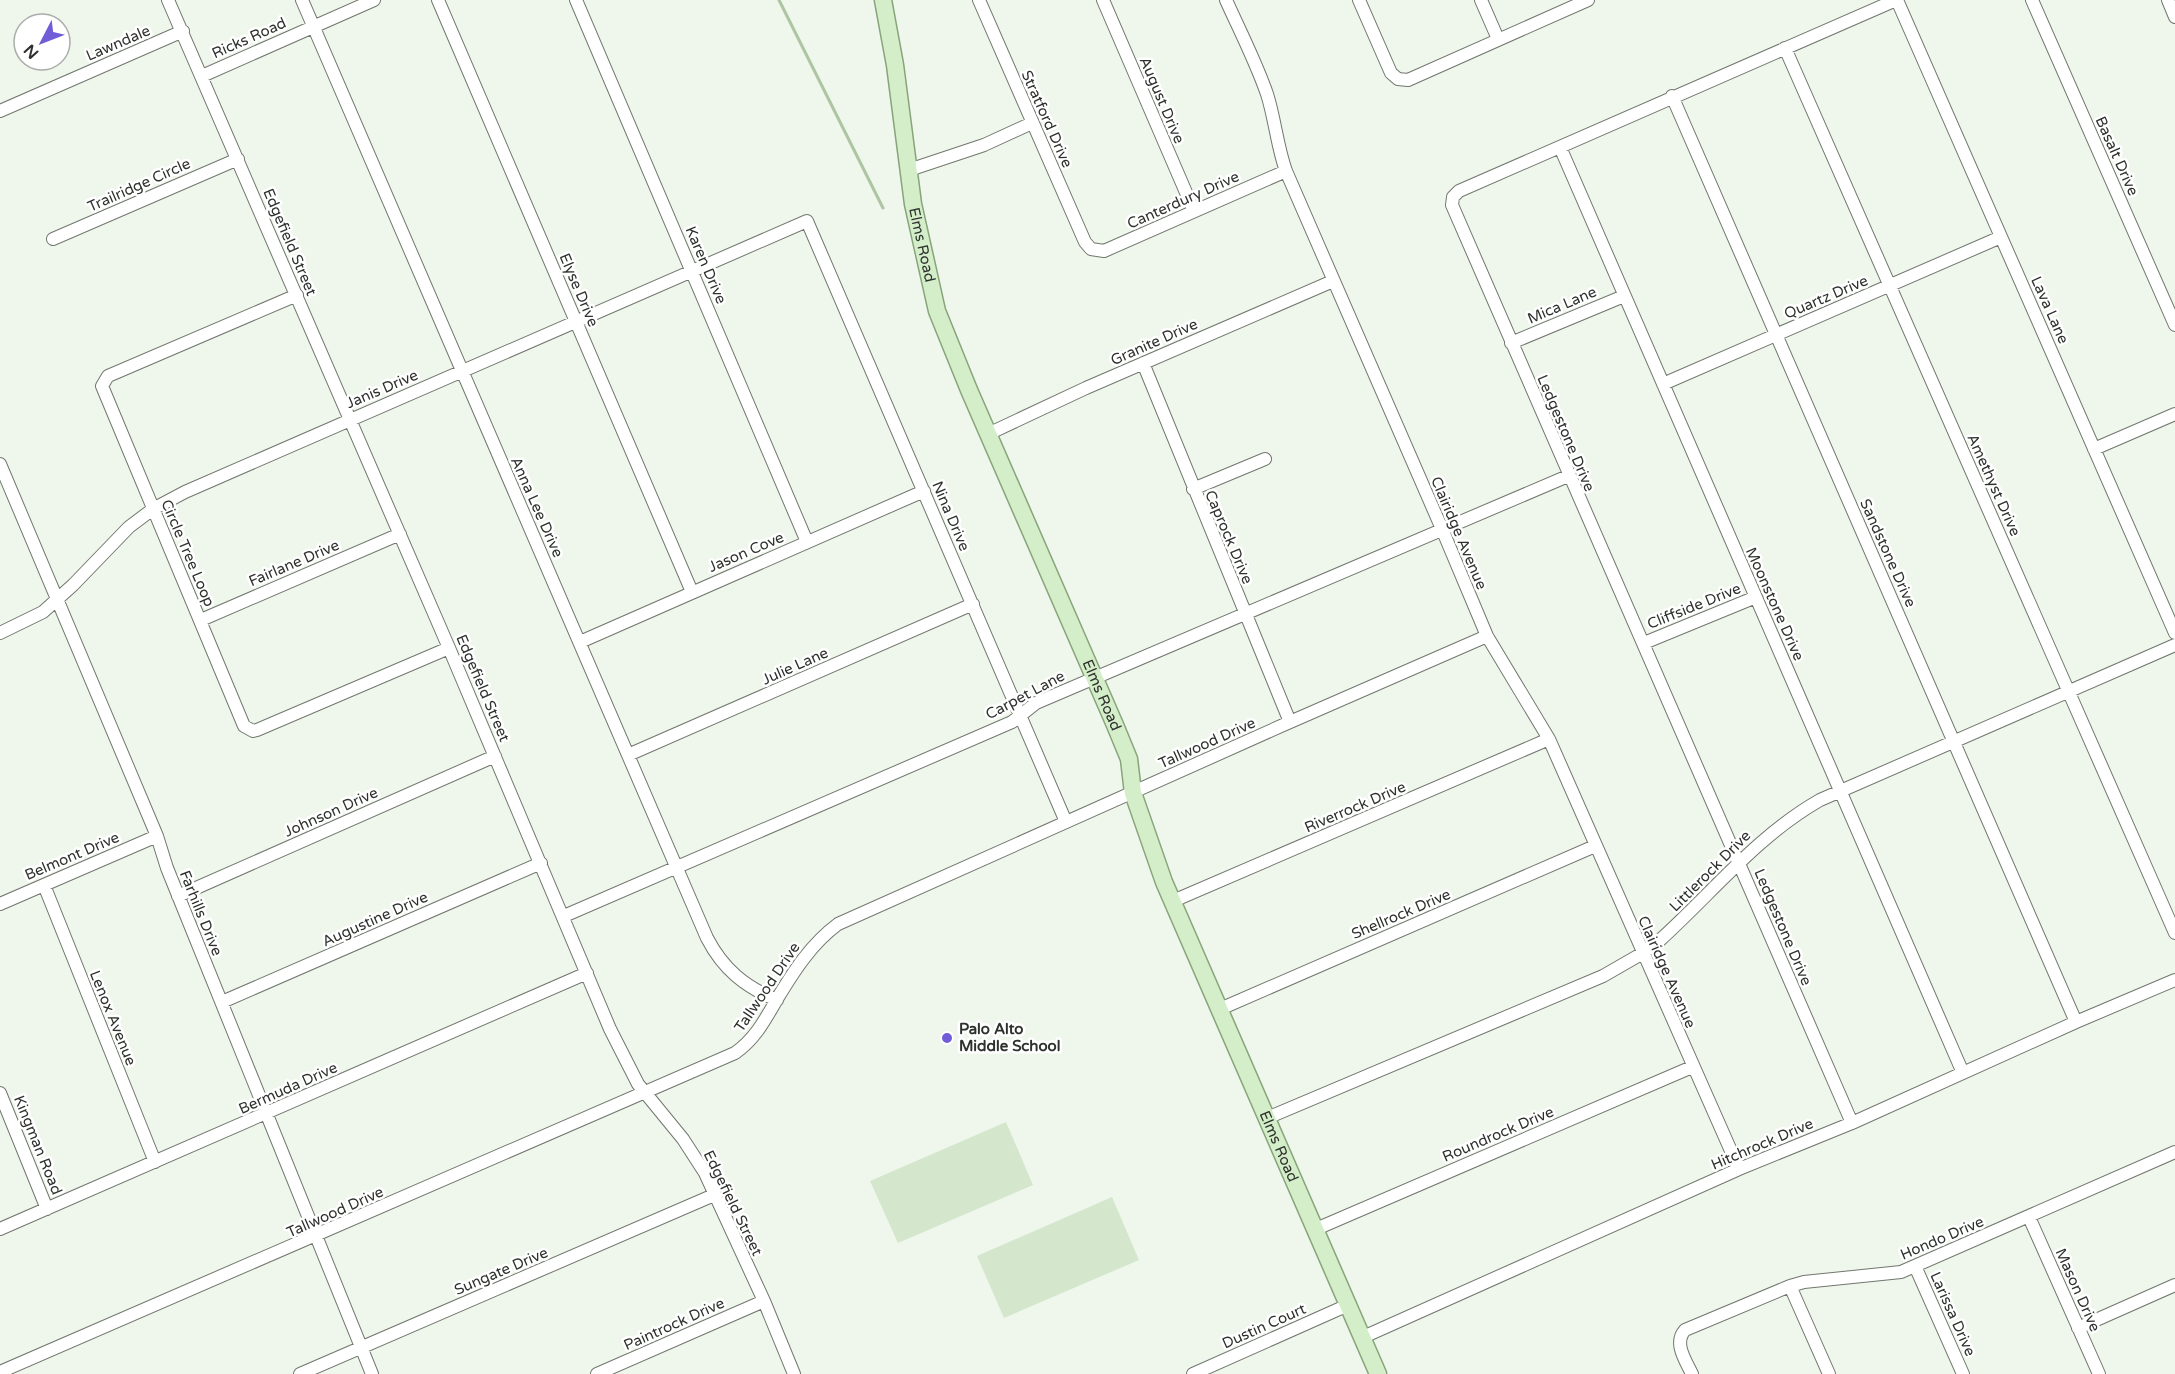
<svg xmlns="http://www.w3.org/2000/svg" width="2175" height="1374" font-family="'Varela Round',sans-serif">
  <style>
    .pitch { fill: #d4e7cd }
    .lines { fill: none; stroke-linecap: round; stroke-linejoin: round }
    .stream { stroke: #adc5a2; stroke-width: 3 }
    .minor-casing { stroke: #71776e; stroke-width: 14 }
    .major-casing { stroke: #87a47b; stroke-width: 19 }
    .minor { stroke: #fff; stroke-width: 12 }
    .major { stroke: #d4eec9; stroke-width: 16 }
    .poi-dot { fill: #715dd7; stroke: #fff; stroke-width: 2 }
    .labels { text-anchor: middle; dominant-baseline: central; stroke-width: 5; stroke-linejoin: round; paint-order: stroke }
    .street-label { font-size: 15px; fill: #2e312d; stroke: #fff }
    .poi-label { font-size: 15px; font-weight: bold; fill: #2e312d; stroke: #fff; text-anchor: start }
  </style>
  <rect width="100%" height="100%" fill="#eff6ec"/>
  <!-- pitch -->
  <path class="pitch" d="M1006,1122L1033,1185L898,1243L870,1181Z
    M1112,1197L1139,1260L1004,1318L977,1256Z"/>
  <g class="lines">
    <!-- stream -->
    <path class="stream" d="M779,0L883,208"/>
    <defs>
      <path id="minor" d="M168,0L449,648L610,1029L638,1084L683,1139L705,1173L764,1301L794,1374
        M302,0L707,938C723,969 745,987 777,1000
        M438,0L692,592
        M576,0L807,542
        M979,0L1085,242L1091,249L1104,251L1286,171
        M1103,0L1194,211
        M1226,0C1240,31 1256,62 1267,94C1275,119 1277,146 1286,171L1442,529L1487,636L1549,739L1739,1169
        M1359,0L1391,73L1398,79L1408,80L1588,0
        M1481,0L1498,39
        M1897,0L2175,633
        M2032,0L2175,325
        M2168,0L2175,17
        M1785,48L2175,933
        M202,76L374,0
        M1672,96L2076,1022
        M0,111L183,31
        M1560,147L1963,1073
        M909,170L984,145L1032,123
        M53,239L238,159
        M297,295L108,376L102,386L244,726L253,731L257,730L449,648
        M1511,343L1624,296
        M1143,363L1290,722
        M1663,384L2001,237
        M988,434L1086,388L1333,281
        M2094,449L2175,414
        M0,464L157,836L167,868L372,1374
        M1193,489L1265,459
        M201,620L400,534
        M0,633L43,612L73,585L129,527L153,509L185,492L807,221L1066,822
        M580,642L924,491
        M1644,643L1756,597
        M628,755L973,604
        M44,885L155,1162
        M178,896L495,756
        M1173,901L1549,739
        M0,904L157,836
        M564,916L1012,722L1036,703L1568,476
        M222,1002L541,863
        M1220,1009L1595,846
        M0,1093L47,1209
        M1267,1118L1603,976L1643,953L1660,940C1714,891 1757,836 1820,800L2175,645
        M1852,1123C1720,817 1584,512 1452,205L1453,197L1459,191L1896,0
        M2029,1217L2099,1374
        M0,1229L587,973
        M1316,1229L1692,1067
        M1915,1266L1963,1374
        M1790,1286L1829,1374
        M2078,1328L2175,1285
        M1361,1338L1739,1169L1852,1123L2076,1022L2175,980
        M0,1372L735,1053C755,1039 765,1020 777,999C794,971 811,944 838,924L1290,722L1487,636
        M300,1374L714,1195
        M597,1374L764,1301
        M1193,1374L1348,1305
        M1692,1374C1686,1361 1673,1343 1685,1330L1790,1286L1804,1282L1901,1272L2175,1152"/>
      <g id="major">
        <path id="s1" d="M883,0L895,65L913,204L937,311L969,390L1115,725L1129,759L1133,793L1164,882L1378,1374"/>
      </g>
    </defs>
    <!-- minor casing -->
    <use href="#minor" class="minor-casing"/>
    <!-- major casing -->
    <use href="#major" class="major-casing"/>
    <!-- minor -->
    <use href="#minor" class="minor"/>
    <!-- major -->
    <use href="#major" class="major"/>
  </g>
  <!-- markers -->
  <circle class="poi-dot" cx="947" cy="1038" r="6"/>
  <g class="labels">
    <!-- street labels -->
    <g class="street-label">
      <text transform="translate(249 38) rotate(-24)">Ricks Road</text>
      <text transform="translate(118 43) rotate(-23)">Lawndale</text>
      <text transform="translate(1162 100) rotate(67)">August Drive</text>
      <text transform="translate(1047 119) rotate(66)">Stratford Drive</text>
      <text transform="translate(2117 156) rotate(66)">Basalt Drive</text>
      <text transform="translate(139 185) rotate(-24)">Trailridge Circle</text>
      <text transform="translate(1183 200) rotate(-24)">Canterdury Drive</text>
      <text transform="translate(290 242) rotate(67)">Edgefield Street</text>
      <text stroke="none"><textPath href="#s1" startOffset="248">Elms Road</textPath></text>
      <text transform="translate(706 265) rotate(67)">Karen Drive</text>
      <text transform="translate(579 290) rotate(67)">Elyse Drive</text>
      <text transform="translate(1826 297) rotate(-23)">Quartz Drive</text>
      <text transform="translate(1562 305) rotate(-23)">Mica Lane</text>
      <text transform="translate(2050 310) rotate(66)">Lava Lane</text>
      <text transform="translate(1154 342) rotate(-24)">Granite Drive</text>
      <text transform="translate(382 389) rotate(-23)">Janis Drive</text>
      <text transform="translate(1566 433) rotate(67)">Ledgestone Drive</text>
      <text transform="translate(1994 485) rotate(66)">Amethyst Drive</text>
      <text transform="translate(537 507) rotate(66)">Anna Lee Drive</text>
      <text transform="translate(951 516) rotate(67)">Nina Drive</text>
      <text transform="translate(1459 533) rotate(67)">Clairidge Avenue</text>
      <text transform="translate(1229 537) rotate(67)">Caprock Drive</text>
      <text transform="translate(746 552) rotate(-23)">Jason Cove</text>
      <text transform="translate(188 553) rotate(67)">Circle Tree Loop</text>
      <text transform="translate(1888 553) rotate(66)">Sandstone Drive</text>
      <text transform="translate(294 563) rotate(-23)">Fairlane Drive</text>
      <text transform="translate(1775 604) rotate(66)">Moonstone Drive</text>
      <text transform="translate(1694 606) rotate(-22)">Cliffside Drive</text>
      <text transform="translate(795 666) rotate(-24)">Julie Lane</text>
      <text transform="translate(483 688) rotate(67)">Edgefield Street</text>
      <text transform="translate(1025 695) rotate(-28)">Carpet Lane</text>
      <text stroke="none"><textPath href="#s1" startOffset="734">Elms Road</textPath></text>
      <text transform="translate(1207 743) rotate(-24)">Tallwood Drive</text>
      <text transform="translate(1355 807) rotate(-23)">Riverrock Drive</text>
      <text transform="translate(331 812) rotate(-24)">Johnson Drive</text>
      <text transform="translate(72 856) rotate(-23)">Belmont Drive</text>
      <text transform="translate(1710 871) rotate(-45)">Littlerock Drive</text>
      <text transform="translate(201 913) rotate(68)">Farhills Drive</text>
      <text transform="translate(1401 914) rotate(-23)">Shellrock Drive</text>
      <text transform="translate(375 919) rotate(-24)">Augustine Drive</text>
      <text transform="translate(1783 927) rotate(67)">Ledgestone Drive</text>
      <text transform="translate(1667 972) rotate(66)">Clairidge Avenue</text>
      <text transform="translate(767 987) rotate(-56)">Tallwood Drive</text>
      <text transform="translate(113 1018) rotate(68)">Lenox Avenue</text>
      <text transform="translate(288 1088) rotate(-24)">Bermuda Drive</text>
      <text transform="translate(1498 1134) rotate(-23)">Roundrock Drive</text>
      <text transform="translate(1762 1144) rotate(-23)">Hitchrock Drive</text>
      <text transform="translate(38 1145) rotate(68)">Kingman Road</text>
      <text stroke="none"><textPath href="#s1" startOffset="1220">Elms Road</textPath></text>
      <text transform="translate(733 1203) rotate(64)">Edgefield Street</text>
      <text transform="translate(335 1212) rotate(-24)">Tallwood Drive</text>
      <text transform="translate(1942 1238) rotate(-23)">Hondo Drive</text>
      <text transform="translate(501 1271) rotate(-23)">Sungate Drive</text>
      <text transform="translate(2078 1290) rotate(66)">Mason Drive</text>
      <text transform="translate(1953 1314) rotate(66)">Larissa Drive</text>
      <text transform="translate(674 1324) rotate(-24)">Paintrock Drive</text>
      <text transform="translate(1264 1326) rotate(-24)">Dustin Court</text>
    </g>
    <!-- poi labels -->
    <g class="poi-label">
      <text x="959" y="1029">Palo Alto<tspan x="959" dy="17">Middle School</tspan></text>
    </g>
  </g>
  <!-- north arrow -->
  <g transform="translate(42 42) rotate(228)"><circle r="28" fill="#ffffff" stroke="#abadab" stroke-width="1.5"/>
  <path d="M0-4.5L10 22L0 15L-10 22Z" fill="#715dd7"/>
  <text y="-9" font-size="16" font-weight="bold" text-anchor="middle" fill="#2e312d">N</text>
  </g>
</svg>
